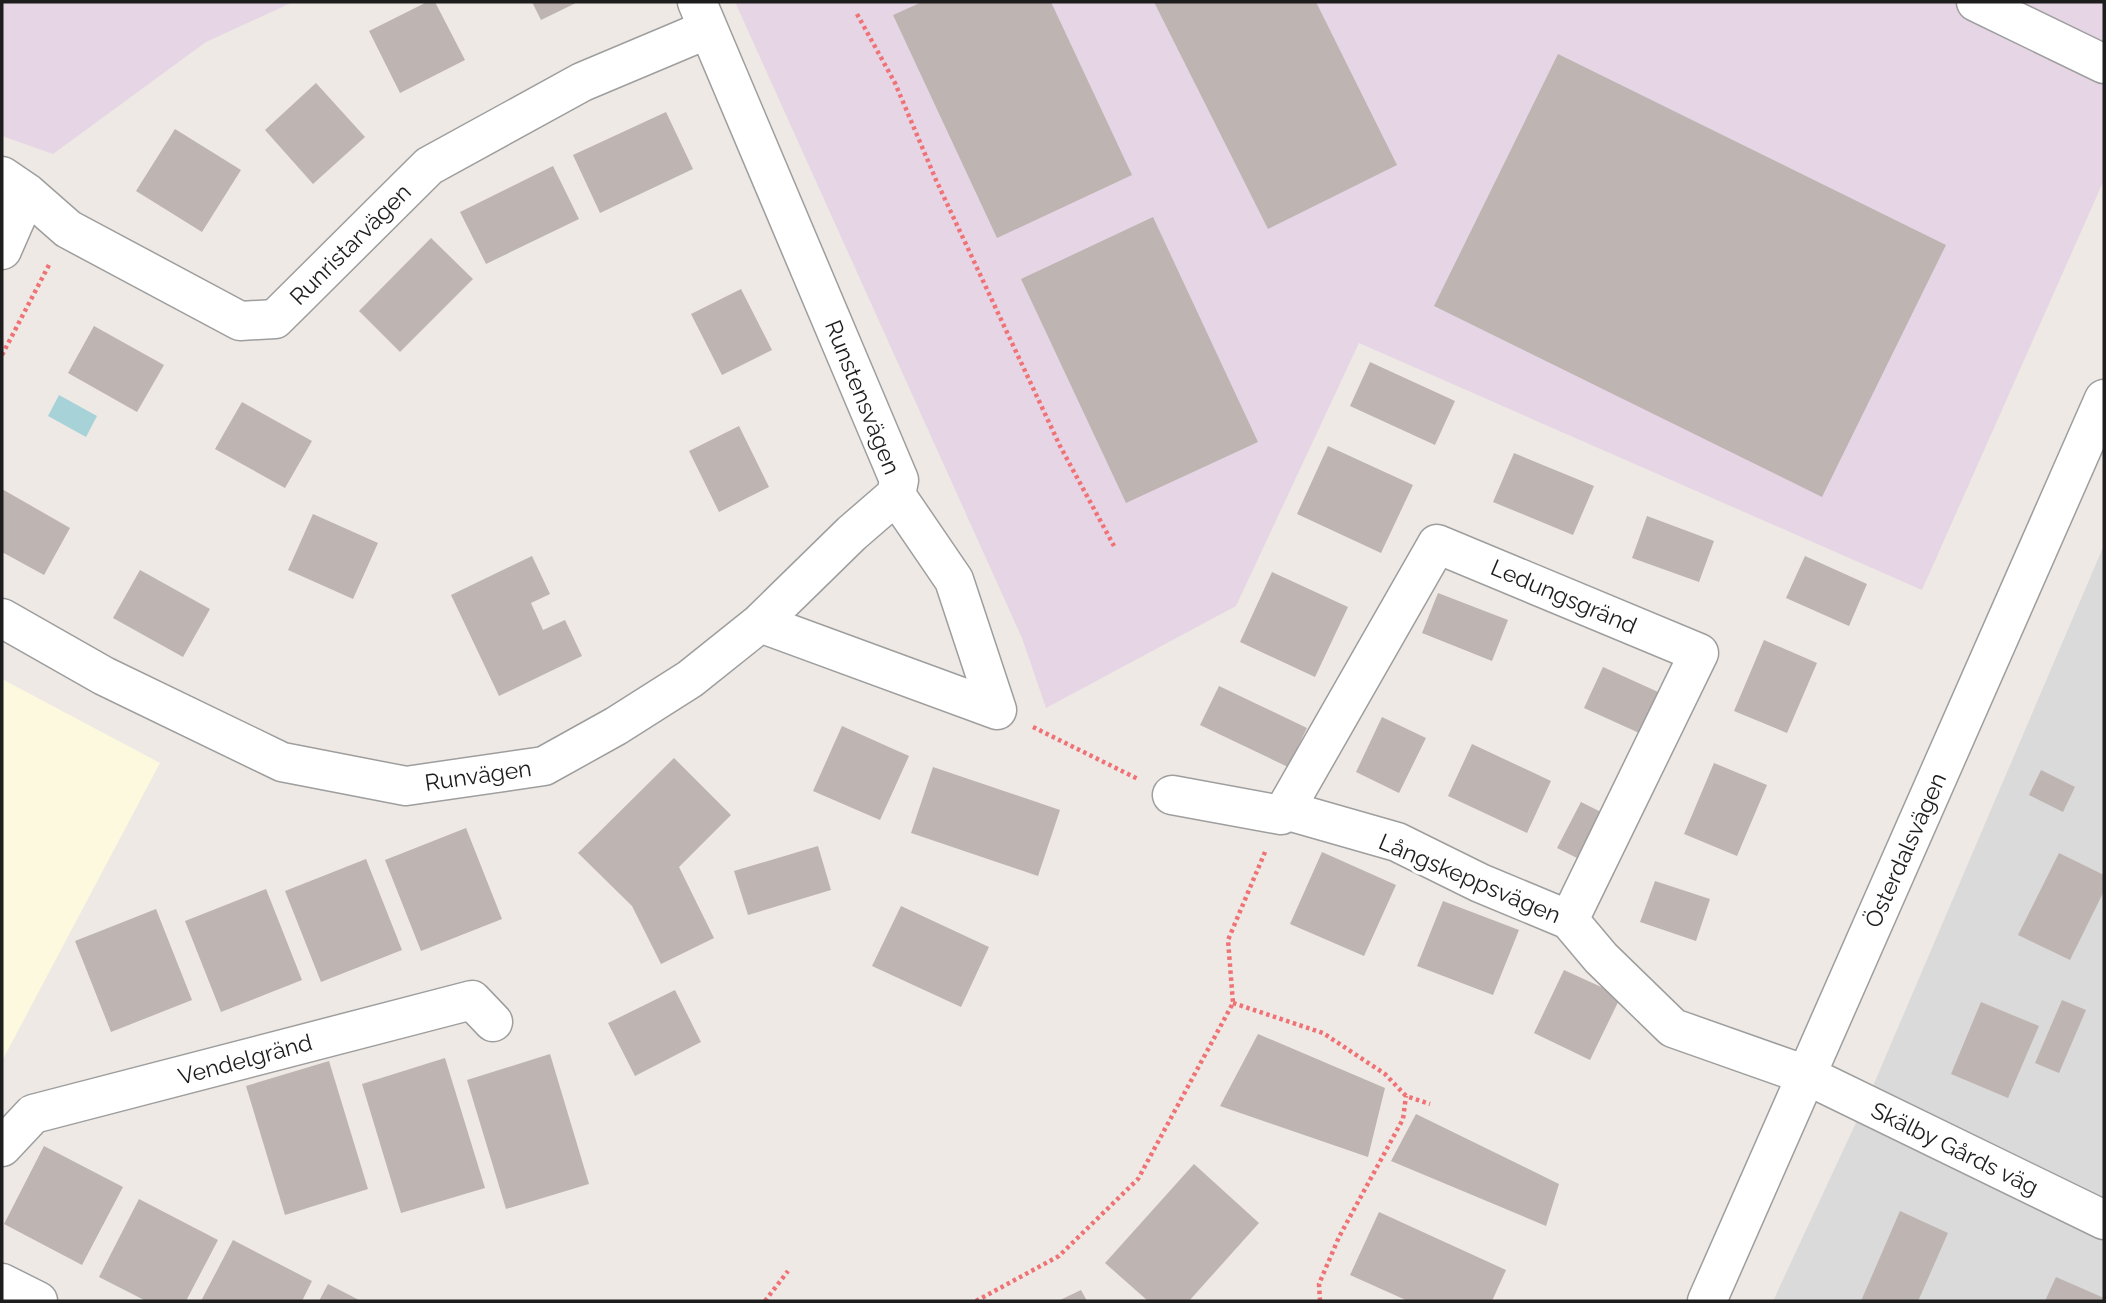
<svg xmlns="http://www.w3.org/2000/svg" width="2106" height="1303" font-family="Raleway,sans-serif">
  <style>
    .residential { fill: #dbdada }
    .industrial { fill: #e6d6e5 }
    .education { fill: #fcf9de }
    .water { fill: #a7d3d8 }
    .building { fill: #beb4b1 }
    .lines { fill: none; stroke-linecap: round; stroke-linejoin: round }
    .minor-casing { stroke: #9e9e9e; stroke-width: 41 }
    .path { stroke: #ef7376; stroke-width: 4.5; stroke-dasharray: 3.5 3.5; stroke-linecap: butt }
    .minor { stroke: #fff; stroke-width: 38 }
    .labels { text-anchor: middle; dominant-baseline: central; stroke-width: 7; stroke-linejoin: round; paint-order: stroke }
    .street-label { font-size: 23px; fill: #1d1d1d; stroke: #fff }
  </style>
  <rect width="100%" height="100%" fill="#eee9e4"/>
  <!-- residential -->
  <path class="residential" d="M2104,545V1301H1773L1873,1086Z"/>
  <!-- industrial -->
  <path class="industrial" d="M2,2H293L206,42L53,154L2,136Z
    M735,2H2104V180L1922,590L1359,343L1236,606L1046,708L1022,638Z"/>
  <!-- education -->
  <path class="education" d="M2,679L160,763L2,1061Z"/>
  <!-- water -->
  <path class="water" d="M59,395L97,416L86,437L48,416Z"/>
  <!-- building -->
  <path class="building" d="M427,2H435L465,60L400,93L369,31Z
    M532,2H578L541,20Z
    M922,2H1051L1132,175L997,238L893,15Z
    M1154,2H1316L1397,165L1268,229Z
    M1558,54L1946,245L1822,497L1434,306Z
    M316,83L365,137L313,184L265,130Z
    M666,112L693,169L600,213L573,155Z
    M175,129L241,170L202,232L136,191Z
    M553,166L579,219L486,264L460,212Z
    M1153,217L1258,442L1126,503L1021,279Z
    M431,238L473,279L400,352L359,311Z
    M741,289L772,350L722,375L691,314Z
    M94,326L164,365L137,412L68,373Z
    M1370,362L1455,401L1435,445L1350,406Z
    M242,402L312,441L285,488L215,449Z
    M739,426L769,487L719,512L689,451Z
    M1328,446L1413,485L1381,553L1297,514Z
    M1514,453L1594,486L1573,535L1493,502Z
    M2,489L70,528L44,575L2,552Z
    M313,514L378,543L353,599L288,570Z
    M1647,516L1714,541L1699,582L1632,558Z
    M532,556L550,594L531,603L543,630L565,620L582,656L499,696L451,595Z
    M1805,556L1867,584L1849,626L1786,598Z
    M140,570L210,609L183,657L113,618Z
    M1272,572L1348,607L1315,677L1240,642Z
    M1438,593L1508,620L1492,661L1422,633Z
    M1764,640L1817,663L1787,733L1734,711Z
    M1603,667L1667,696L1648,737L1584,708Z
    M1219,686L1307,728L1288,767L1200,725Z
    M1382,717L1426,738L1399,793L1356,772Z
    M842,726L909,756L880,820L813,791Z
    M1472,744L1551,781L1527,833L1448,796Z
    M674,758L731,815L679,867L714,938L661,964L632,906L578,853Z
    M1714,763L1767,785L1737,856L1684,834Z
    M933,767L1060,810L1038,876L911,833Z
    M2041,770L2075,787L2063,812L2029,795Z
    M1581,802L1613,818L1589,864L1557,848Z
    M466,828L502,919L421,951L385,860Z
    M818,846L831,890L748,915L734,871Z
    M1322,852L1396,885L1364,956L1290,924Z
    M2059,853L2104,875V891L2070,960L2018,935Z
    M366,859L402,950L321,982L285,891Z
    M1655,881L1710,899L1696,941L1640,922Z
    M266,889L302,980L221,1012L185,921Z
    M1443,901L1519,930L1493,995L1417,966Z
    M901,906L989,947L961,1007L872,966Z
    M156,909L192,1000L111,1032L75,941Z
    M1564,970L1621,996L1590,1060L1534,1033Z
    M675,990L701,1042L635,1076L608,1023Z
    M2062,1000L2086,1010L2059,1073L2035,1063Z
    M1981,1002L2039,1026L2008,1098L1951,1074Z
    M1258,1034L1385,1088L1368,1157L1220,1106Z
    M550,1054L589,1184L506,1209L467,1080Z
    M445,1058L485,1188L401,1213L362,1084Z
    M329,1061L368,1189L285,1215L246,1086Z
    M1416,1114L1559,1184L1546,1226L1391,1161Z
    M44,1146L123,1187L82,1265L4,1224Z
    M1194,1164L1259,1223L1189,1301H1148L1105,1263Z
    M139,1199L218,1240L186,1301H146L99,1277Z
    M1900,1211L1948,1233L1919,1299L1918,1301H1861Z
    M1379,1212L1506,1270L1492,1301H1408L1350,1275Z
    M233,1240L312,1281L302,1301H201Z
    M2056,1277L2104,1298L2103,1301H2045Z
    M328,1284L361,1301H319Z
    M1081,1290L1087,1301H1058Z"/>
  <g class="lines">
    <defs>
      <path id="minor" d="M697,2L899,480L896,495L954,580L997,710
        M1976,2L2104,64
        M2,176L27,193L68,229L240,321L275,319L429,166L582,82L708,29
        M2,250L27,193
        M2,618L104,676L282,762L406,786L544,766L616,726L690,679L760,623L852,533L896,495
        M760,623L997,710
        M1172,795L1281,815L1285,810L1397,842L1480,883L1569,920L1601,958L1673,1028L1806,1075L2104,1220
        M1285,810L1437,544L1699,653L1569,920
        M2,1147L33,1114L472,1000L493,1022
        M2,1283L38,1301
        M1707,1301L2104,399"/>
    </defs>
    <!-- minor casing -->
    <use href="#minor" class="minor-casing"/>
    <!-- path -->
    <path class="path" d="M857,14L895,83L936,180L1060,446L1114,546
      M2,355L50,263
      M1033,727L1138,779
      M1233,1003L1323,1033L1385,1074L1406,1096L1430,1104
      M765,1301L788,1271
      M976,1301L1059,1256L1138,1179L1233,1003L1228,940L1265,852
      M1320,1301L1319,1284L1339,1237L1403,1119L1406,1096"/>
    <!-- minor -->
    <use href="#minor" class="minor"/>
  </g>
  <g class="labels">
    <!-- street labels -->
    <g class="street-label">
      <text transform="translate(350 244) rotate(-45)">Runristarvägen</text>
      <text transform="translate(863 397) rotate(68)">Runstensvägen</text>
      <text transform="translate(1564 596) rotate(23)">Ledungsgränd</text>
      <text transform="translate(478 775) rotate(-8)">Runvägen</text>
      <text transform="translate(1905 850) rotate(-66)">Österdalsvägen</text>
      <text transform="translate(1470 878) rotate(23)">Långskeppsvägen</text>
      <text transform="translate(245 1059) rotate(-15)">Vendelgränd</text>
      <text transform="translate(1955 1148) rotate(26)">Skälby Gårds väg</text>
    </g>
  </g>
  <!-- border -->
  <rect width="2106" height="1303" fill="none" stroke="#1d1d1d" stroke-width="7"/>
</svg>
